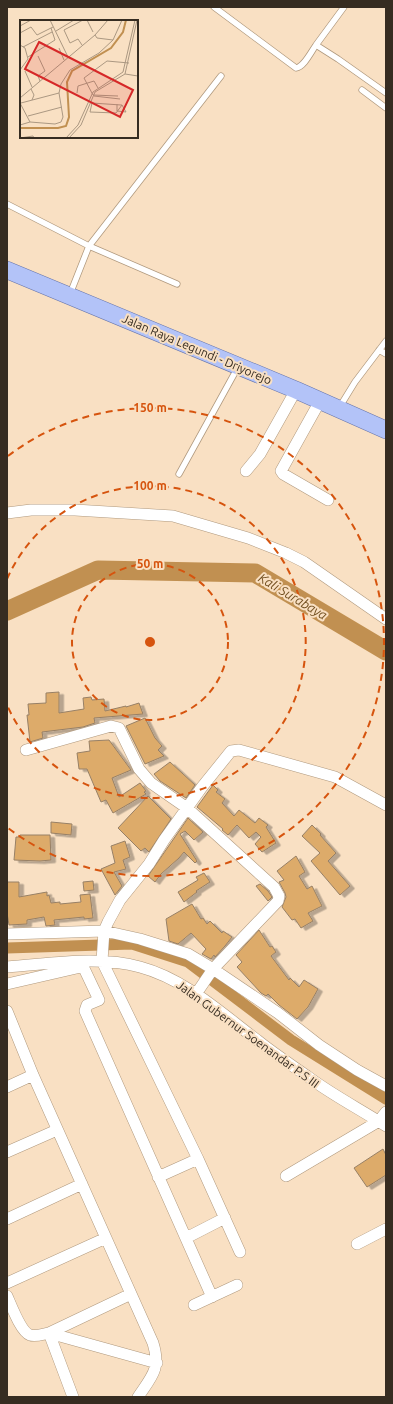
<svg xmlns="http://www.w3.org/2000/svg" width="393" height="1404" font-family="Ubuntu,sans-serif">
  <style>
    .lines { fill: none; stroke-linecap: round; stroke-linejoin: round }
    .canal { stroke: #c19051; stroke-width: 11 }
    .river { stroke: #c19051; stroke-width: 19 }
    .building { fill: #ddab6b; stroke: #978066; filter: url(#shadow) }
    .service-casing { stroke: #b0997e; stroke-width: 7 }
    .minor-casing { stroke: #b0997e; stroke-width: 12 }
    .primary-casing { stroke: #6674aa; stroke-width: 18 }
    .service { stroke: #fff; stroke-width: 5.5 }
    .minor { stroke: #fff; stroke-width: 11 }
    .primary { stroke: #b3c3f8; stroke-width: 17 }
    .ring { fill: none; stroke: #d6540e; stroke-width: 2; stroke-dasharray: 7 5 }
    .labels { text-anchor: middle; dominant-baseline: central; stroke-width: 4; stroke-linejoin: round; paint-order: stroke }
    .street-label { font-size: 12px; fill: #362c21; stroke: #f9e0c3 }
    .water-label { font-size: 13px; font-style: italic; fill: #735021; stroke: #f9e0c3 }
    .inset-river { fill: none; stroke: #c19051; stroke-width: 2 }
    .inset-road { fill: none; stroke: #ab9882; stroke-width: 1 }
    .view { fill: #d62828; fill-opacity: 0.15; stroke: #d62828; stroke-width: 2 }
    .inset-edge { fill: none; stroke: #362c21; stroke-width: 2 }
    .centre { fill: #d6540e; stroke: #f9e0c3; stroke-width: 2 }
    .ring-label { font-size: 12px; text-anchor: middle; font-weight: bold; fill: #d6540e; stroke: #f9e0c3; stroke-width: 4; stroke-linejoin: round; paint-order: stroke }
  </style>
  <defs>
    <filter id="shadow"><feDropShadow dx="4.5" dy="2.5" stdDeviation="0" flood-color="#0004"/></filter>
  </defs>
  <rect width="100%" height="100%" fill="#f9e0c3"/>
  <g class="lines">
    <!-- canal -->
    <path class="canal" d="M7,948L132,944L188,962L291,1040L386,1099"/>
    <!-- river -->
    <path class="river" d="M7,611L98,570L255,573L386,651"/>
  </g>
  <!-- building -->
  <path class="building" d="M59,692V713L84,709L83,698L91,697L92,700L104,699L105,711L126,706V707L139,703L143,714L94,718L95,723L83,727L42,732L43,738L30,742L27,715H29L28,704L46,703V693Z
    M145,718L155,738L162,746L158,750L164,756L145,764L126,726Z
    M109,740L131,770L112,778L119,797L140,783L146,791L144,792L146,794L113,813L106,800L101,802L87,769H79L77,753L90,751L89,741Z
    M170,762L195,785L186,798L160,781L154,774Z
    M213,785L218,790L216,792L225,799L222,803L234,816L239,810L255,823L259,818L268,825L266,827L276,843L262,852L255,844L261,837L256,832L249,838L237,825L228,835L222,830L223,829L197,807Z
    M148,796L171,819L149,852L145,848L141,851L118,828Z
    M188,818L203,832L194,840L185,831L180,834L197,861L195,863L184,852L179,858L161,874L155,882L148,876Z
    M51,822L72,824L71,835L51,833Z
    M312,825L321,834L320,835L336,853L328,861L350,886L340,895L311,861L320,853L302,836Z
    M20,835H50L51,860L40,861L14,860L16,837H20Z
    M125,841L130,857L123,860L126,869L114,872L122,886L115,895L101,869L115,863L111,846Z
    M296,856L305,872L299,876L307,889L312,886L322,906L308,913L313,921L301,928L295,919L292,920L282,907L286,897L285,893L279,882L284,880L277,871Z
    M204,873L210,882L196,891L197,892L184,902L178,892L198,880L196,877Z
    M93,881L94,890L84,891L83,882Z
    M7,882H19V897L47,892V896L49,895L51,903L60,902V904L81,902L80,895L90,894L93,918L84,919V917L54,920L55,925L46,926L44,917L27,920V924L9,925L7,913Z
    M260,884L268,891L272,897L268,901L256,886Z
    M192,904L201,919L203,918L207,924L210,921L222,933L223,931L232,937L225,946L215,957L214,955L211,959L202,954L206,949L191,933L178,944L169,941L166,919Z
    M259,930L270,947L272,946L276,952L271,956L289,980L290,978L299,987L304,980L318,989L308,1007L297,1019L279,1005L268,994L266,996L261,993L237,967L242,962L236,955Z
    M383,1149L386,1155V1175L367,1187L354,1168Z"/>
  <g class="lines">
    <defs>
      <path id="service" d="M214,7L296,68C304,67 311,52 316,45L338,59L386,93
        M316,45L344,7
        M362,90L386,108
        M7,204L89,246L221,76
        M70,294L89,246L177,284
        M379,350L386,354
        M339,408L355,382L386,341
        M179,474L238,367"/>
      <path id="minor" d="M320,401L281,471L283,474L328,500
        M246,471L260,454L296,390
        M7,513L31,510H75L173,516L248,538L286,553L304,562L386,619
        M26,750L111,726L119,728L139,769L151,783L187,808L274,887L279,896L278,901L213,969L196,994
        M7,934L104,931L140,939L188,954L213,969L278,1013L319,1045L357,1070L386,1086
        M81,962L99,1000L87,1005L85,1011L212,1297
        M7,967C50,964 98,955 140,967C185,979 221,1013 257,1040C273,1053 290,1064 307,1076C332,1095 360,1109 386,1126
        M7,984L81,967
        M7,1011L33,1075L153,1343C161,1369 152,1376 138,1397
        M7,1087L33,1075
        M7,1152L57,1130
        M286,1176L379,1121L386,1112
        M158,1177L198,1159
        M7,1219L82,1184
        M186,1238L225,1218
        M357,1244L386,1229
        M240,1252L198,1159L102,961L104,931L108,922L120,900L149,864L164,840L202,787L231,751L239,750L335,777L386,805
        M7,1283L106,1238
        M7,1296C11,1305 21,1332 30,1335C36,1337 43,1334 49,1333L157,1363
        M194,1305L237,1285
        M73,1397L49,1333L131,1294"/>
      <path id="primary" d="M7,270L296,390L386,430"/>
    </defs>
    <!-- service casing -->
    <use href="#service" class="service-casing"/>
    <!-- minor casing -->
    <use href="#minor" class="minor-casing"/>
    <!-- primary casing -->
    <use href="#primary" class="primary-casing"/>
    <!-- service -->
    <use href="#service" class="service"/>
    <!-- minor -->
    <use href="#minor" class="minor"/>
    <!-- primary -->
    <use href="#primary" class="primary"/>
  </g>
  <!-- distance rings -->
  <g class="ring">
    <circle cx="150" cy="642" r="78"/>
    <path d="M7 579A156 156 0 1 1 7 705"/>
    <path d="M8 456A234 234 0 1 1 8 828"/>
  </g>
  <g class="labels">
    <!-- street labels -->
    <g class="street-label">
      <text transform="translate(197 349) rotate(23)">Jalan Raya Legundi - Driyorejo</text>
      <text transform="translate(248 1034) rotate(36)">Jalan Gubernur Soenandar P.S III</text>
    </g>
    <!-- water labels -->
    <g class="water-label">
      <text transform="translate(293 596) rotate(31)">Kali Surabaya</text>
    </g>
  </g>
  <!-- overview -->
  <g transform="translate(20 20)">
    <rect width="118" height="118" fill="#f9e0c3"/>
    <path class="inset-river" d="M0,108H38L46,106L49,97L47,62L52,51L91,28L103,12L106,0"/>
    <path class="inset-road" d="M30,0L48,37M67,0L73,12M0,6L11,0M36,11L54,0M0,13L11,7L17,15L33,7M75,15L77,18L93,20L102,0M0,25L5,28L8,39L0,50M62,25L58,19L50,23L44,10L63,0M3,27L32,12M39,28L44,40M18,36L25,51L18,56L20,61M8,37L35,20L31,8M5,51L12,67M105,54L117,0M105,54L118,56M11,69L14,75L12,80M39,73L41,64L50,50L79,33L93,20M57,73L58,66L74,61L78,68M74,76L100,79M98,76L73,75L64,58L87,41L109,43M0,78L75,15L88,0M0,83L10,102M72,83L101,85H102L96,93L70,92ZM97,84V91L106,92L102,85M8,96L42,87M0,105L10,102L35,104L41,102L43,97L39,73L1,83M0,118L13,116L14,118M46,118L58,105L73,72L103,52L115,0M49,118L61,105L75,72L105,54"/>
    <path class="view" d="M19,22L113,70L100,97L5,49Z"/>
    <rect width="118" height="118" class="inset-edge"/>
  </g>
  <circle cx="150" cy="642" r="6" class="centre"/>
  <g class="ring-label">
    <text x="150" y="412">150 m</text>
    <text x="150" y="490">100 m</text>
    <text x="150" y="568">50 m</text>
  </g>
  <!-- border -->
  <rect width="393" height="1404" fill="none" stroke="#362c21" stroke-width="16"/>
</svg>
